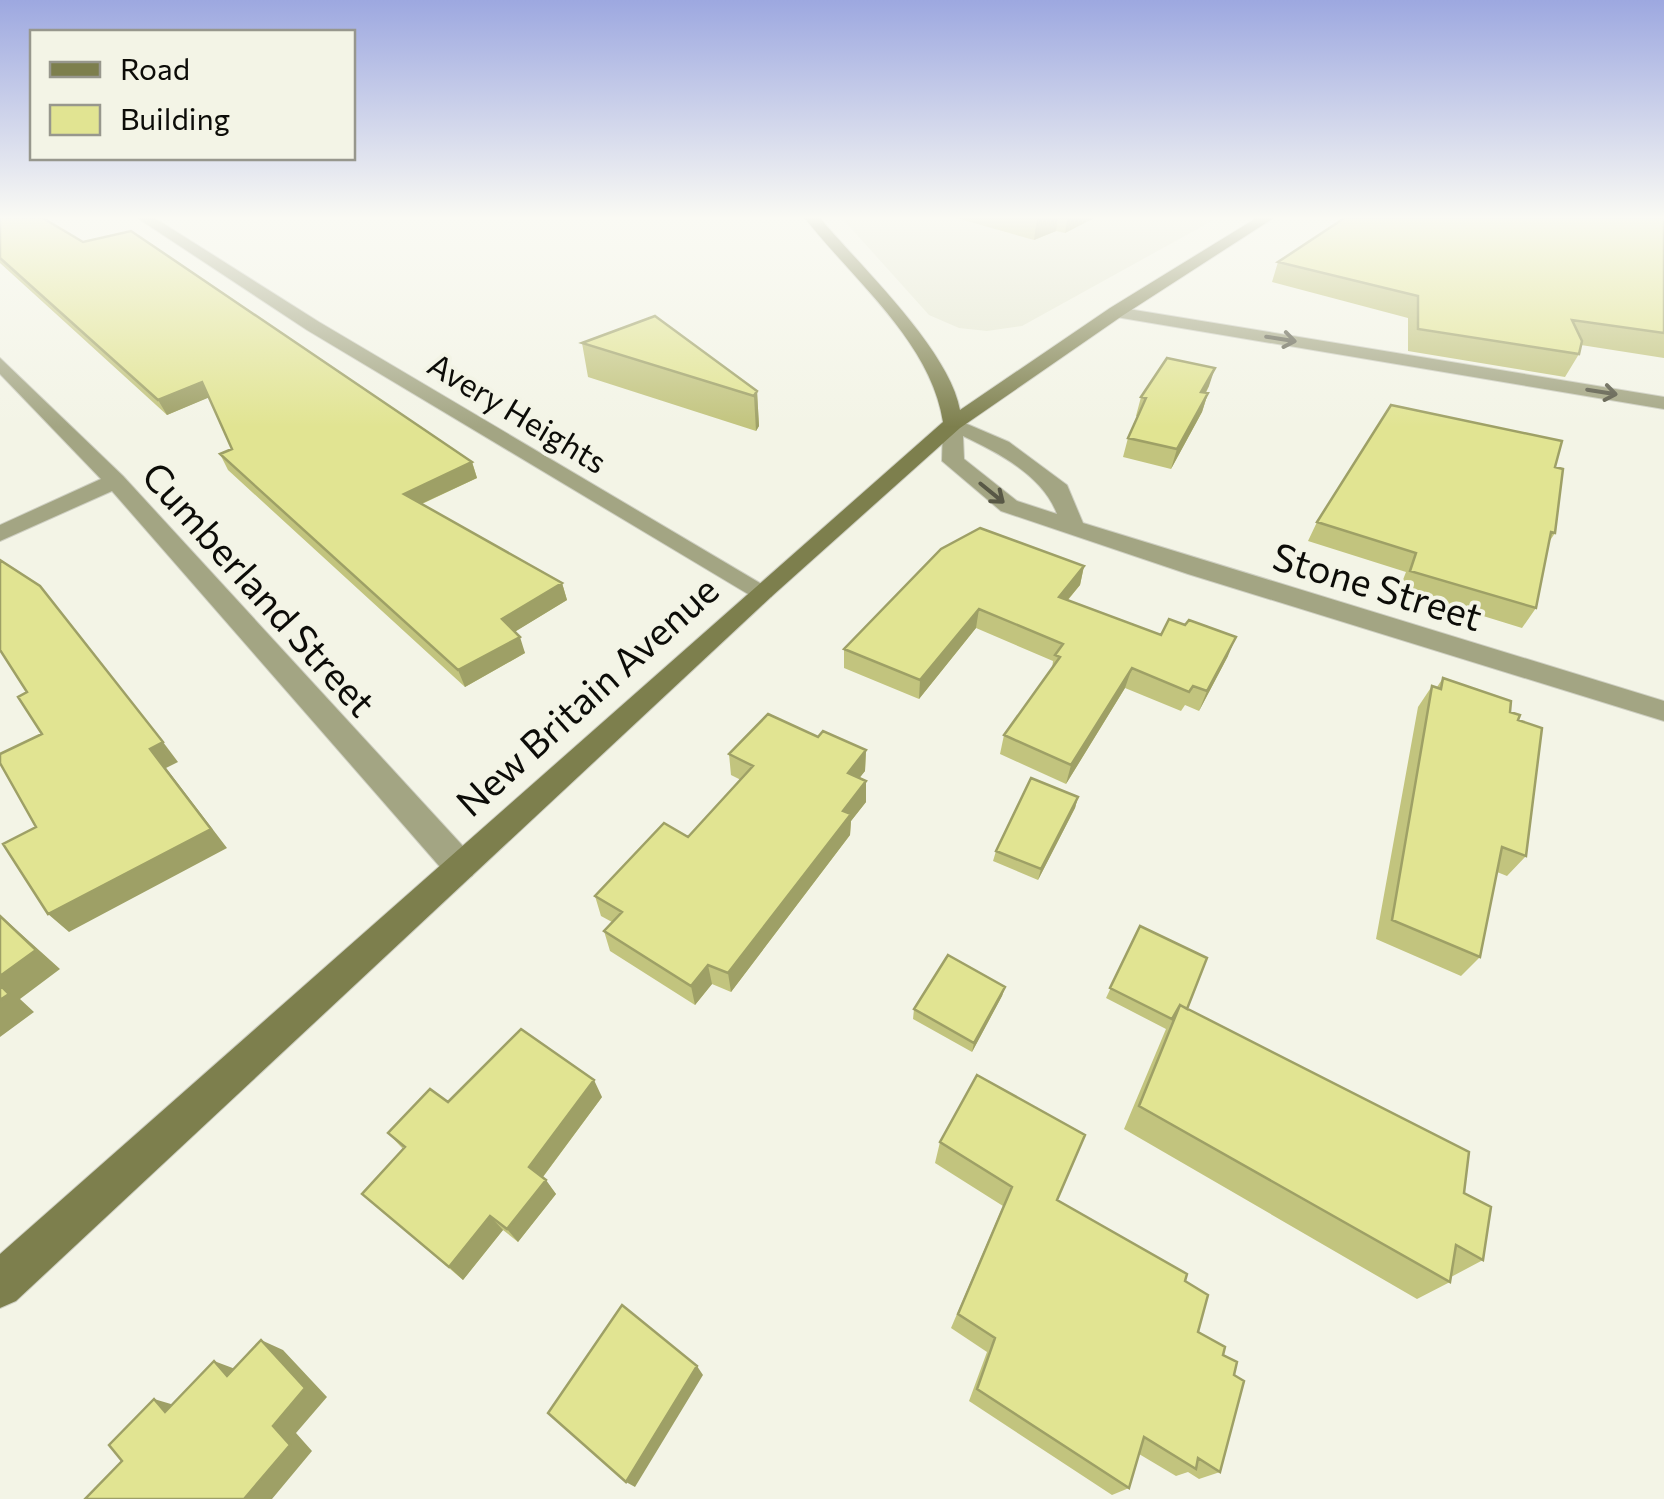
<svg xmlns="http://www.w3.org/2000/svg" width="1664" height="1499" font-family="Commissioner,sans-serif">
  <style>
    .built { fill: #e6e8d3 }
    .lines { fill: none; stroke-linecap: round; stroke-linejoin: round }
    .minor-casing { stroke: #cecfc2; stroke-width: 2 }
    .secondary-casing { stroke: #cecfc2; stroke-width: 2 }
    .minor { fill: #a3a583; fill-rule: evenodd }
    .secondary { fill: #7d7f4d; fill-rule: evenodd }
    .wall { fill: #c2c47e }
    .shaded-wall { fill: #9ea066 }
    .building { fill: #e1e492; stroke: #9ea066; stroke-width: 2.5 }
    .oneway { stroke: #585846 }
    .labels { text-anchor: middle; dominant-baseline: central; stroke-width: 8; stroke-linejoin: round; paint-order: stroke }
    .far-street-label { font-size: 32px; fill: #0c0c08; stroke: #f3f4e6 }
    .street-label { font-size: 38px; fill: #0c0c08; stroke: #f3f4e6 }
  </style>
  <rect width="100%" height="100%" fill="#f3f4e6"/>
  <!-- built -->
  <path class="built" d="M841,217H1219L1022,326L987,331L959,328L929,315Z"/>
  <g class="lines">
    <defs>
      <path id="minor" d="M136,217H153L319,322L775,592L771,597H753L307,330Z
        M1116,307L1664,397V409L1110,316L1108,312Z
        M0,358L123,476L472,856L477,866L472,876L460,880L448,876L112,491L0,541V525L101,479L0,374Z
        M953,418L1009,442L1067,485L1083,523L1664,701V721L1188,574L1001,511L942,461L943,424ZM963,436C999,453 1043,476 1057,514L1017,501L964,459Z"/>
      <path id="secondary" d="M804,217H819C860,266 949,349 960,410L1110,308L1258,217H1275L1122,316L960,428L771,597L16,1301L0,1308V1254L943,422C931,342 853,280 804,217Z"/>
    </defs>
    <!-- minor casing -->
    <use href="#minor" class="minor-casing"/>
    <!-- secondary casing -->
    <use href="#secondary" class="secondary-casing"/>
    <!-- minor -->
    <use href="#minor" class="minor"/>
    <!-- secondary -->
    <use href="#secondary" class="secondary"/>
  </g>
  <!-- wall -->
  <path class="wall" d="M0,217L83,242L472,462L477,478L422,504L562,583L567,600L514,632L525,653L465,687L228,470L220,454L232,449L209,397L167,415L0,263Z
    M953,217H1096L1065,233L1056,231L1034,240Z
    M1346,217H1664V358L1581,345L1579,354L1565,377L1408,351V318L1272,282L1278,262Z
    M582,343L757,391L759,426L756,431L588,377Z
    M1209,386L1206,393H1208L1202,412L1171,469L1123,457L1128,438L1138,417L1136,416L1141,397Z
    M1555,467V533L1549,542L1536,608L1522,628L1399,590L1406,572L1308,541L1317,522Z
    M1084,566L1080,585L1068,600L1161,635L1228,656L1199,711L1185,705L1181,711L1125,688L1066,784L1000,754L1004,735L1052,669L1053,661L976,628L919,699L844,668V649Z
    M1443,678L1510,712L1518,720L1526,856L1507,876L1497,872L1480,957L1461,976L1376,939L1418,707L1432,686L1437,687Z
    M818,737L866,750L865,771L859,778L866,781V802L851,821L850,835L731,992L712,984L695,1005L610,951L604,931L612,922L601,916L595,896L688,837L741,780L731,775L729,754Z
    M1078,797L1075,808L1038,880L993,861L996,851Z
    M1140,926L1187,1009L1464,1193L1483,1260L1451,1277L1450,1282L1417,1299L1124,1129L1166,1029L1106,998Z
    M1005,987L1002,996L972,1052L913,1019L914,1009Z
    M602,1097L543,1177L556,1194L518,1242L503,1230L463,1280L362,1194L403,1149L388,1133L448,1102Z
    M940,1142L1057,1200L1185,1281L1198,1332L1223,1355L1234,1375L1220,1472L1199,1479L1188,1472L1176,1476L1139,1454L1129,1488L1112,1495L969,1401L987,1352L951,1328L1003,1206L935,1163Z"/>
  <!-- shaded-wall -->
  <path class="shaded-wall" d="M1037,217H1058L1056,231L1034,240Z
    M1068,217H1096L1065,233Z
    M1215,368L1209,386L1195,411L1201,392Z
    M202,382L210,397L167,415L158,400Z
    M757,391L759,426L756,431L754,396Z
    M1208,393L1202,412L1171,469L1177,449Z
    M472,462L477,478L410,509L404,494Z
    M1084,566L1080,585L1054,616L1059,597Z
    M562,583L567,600L508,636L502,619Z
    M979,609L976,628L919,699L920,680Z
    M520,637L525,653L465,687L458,670Z
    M1236,637L1228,656L1199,711L1207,691Z
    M1132,668L1125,688L1066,784L1071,765Z
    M163,742L178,762L166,768L227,848L69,932L48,914L150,749Z
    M866,750L865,771L847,794L848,773Z
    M866,781V802L851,821L850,835L731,992L728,973L843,811Z
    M1078,797L1075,808L1038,880L1041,869Z
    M0,915L60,969L20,999L34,1012L0,1037Z
    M708,965L712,984L695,1005L691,986Z
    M1005,987L1002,996L972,1052L974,1043Z
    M594,1080L602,1097L539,1182L529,1167Z
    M546,1180L556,1194L518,1242L507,1229Z
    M490,1216L503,1230L463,1280L449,1267Z
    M261,1340L283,1350L327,1397L296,1433L312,1451L272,1499H244L273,1426Z
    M214,1361L238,1370L227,1376Z
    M697,1366L703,1375L635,1487L626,1482Z
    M154,1399L181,1407L165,1412Z"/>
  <!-- building -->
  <path class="building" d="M0,217H41L83,242L131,231L472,462L404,494L562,583L502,619L520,637L458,670L220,454L232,449L202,382L158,400L0,258Z
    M1346,217L1664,218V333L1572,320L1582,341L1579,354L1418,329V296L1278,262Z
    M655,316L757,391L754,396L582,343Z
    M1167,358L1215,368L1201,392L1208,393L1177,449L1128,438L1146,398L1141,397Z
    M1391,405L1562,441L1555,467L1563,469L1555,533L1551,532L1536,608L1410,571L1416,553L1317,522Z
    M980,528L1084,566L1059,597L1161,635L1169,619L1185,625L1189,620L1236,637L1207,691L1193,686L1189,692L1132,668L1071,765L1004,735L1060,657L1055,655L1063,644L979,609L920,680L844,649L941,549Z
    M0,560L40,586L163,742L150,749L211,829L48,914L3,844L36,827L0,763V754L42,734L18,697L27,692L0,650Z
    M1443,678L1511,701L1510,712L1520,715L1518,720L1542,728L1526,856L1502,847L1480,957L1392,920L1432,686L1441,689Z
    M768,714L818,737L823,731L866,750L848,773L866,781L843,811L851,814L728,973L708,965L691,986L604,931L622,912L595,896L664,823L688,837L753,766L729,754Z
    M1031,778L1078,797L1041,869L996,851Z
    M0,916L36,950L0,976Z
    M1140,926L1207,958L1187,1009L1180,1005L1172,1019L1110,988Z
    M948,955L1005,987L974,1043L914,1009Z
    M0,985L9,994L0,1000Z
    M1180,1005L1469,1152L1464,1193L1491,1207L1483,1260L1456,1245L1450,1282L1139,1106Z
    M521,1029L594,1080L529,1167L546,1180L507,1229L490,1216L449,1267L362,1194L405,1147L388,1133L430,1089L448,1102Z
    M977,1075L1085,1135L1057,1200L1187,1274L1185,1281L1208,1295L1198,1332L1225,1347L1223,1355L1237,1362L1234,1375L1244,1381L1220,1472L1198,1458L1196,1469L1144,1437L1129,1488L977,1389L995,1338L958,1314L1012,1187L940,1142Z
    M622,1305L697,1366L626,1482L548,1413Z
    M261,1340L305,1388L273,1426L290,1445L244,1499H85L122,1461L109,1445L154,1399L165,1412L214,1361L227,1376Z"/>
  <!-- one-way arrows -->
  <defs><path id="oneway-shaft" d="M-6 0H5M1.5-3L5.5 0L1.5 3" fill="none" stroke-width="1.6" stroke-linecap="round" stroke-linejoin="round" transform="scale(2.5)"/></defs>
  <g class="oneway">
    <use href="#oneway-shaft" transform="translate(1281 339) rotate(9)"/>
    <use href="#oneway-shaft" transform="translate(1602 392) rotate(9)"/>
    <use href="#oneway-shaft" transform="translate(992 493) rotate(39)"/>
  </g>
  <!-- sky -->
  <linearGradient id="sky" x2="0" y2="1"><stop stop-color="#9da8e0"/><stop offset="0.51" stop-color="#fafaf4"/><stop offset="1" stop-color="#fafaf4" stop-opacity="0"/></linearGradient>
  <rect width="1664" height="427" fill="url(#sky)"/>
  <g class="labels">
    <!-- far-street labels -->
    <g class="far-street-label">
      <text transform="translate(518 412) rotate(31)">Avery Heights</text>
    </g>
    <!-- street labels -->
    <g class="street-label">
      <text transform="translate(1378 585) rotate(17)">Stone Street</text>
      <text transform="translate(260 588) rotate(48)">Cumberland Street</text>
      <text transform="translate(586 695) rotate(-42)">New Britain Avenue</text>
    </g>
  </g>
  <!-- legend -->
  <rect x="30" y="30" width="325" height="130" fill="#f3f4e6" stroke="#97978d" stroke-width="2.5"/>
  <rect x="50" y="62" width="50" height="15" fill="#7d7f4d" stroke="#97978d" stroke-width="2.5"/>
  <text x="120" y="80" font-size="30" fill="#0c0c08">Road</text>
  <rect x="50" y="105" width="50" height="30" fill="#e1e492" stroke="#97978d" stroke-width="2.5"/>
  <text x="120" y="130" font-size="30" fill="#0c0c08">Building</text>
</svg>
